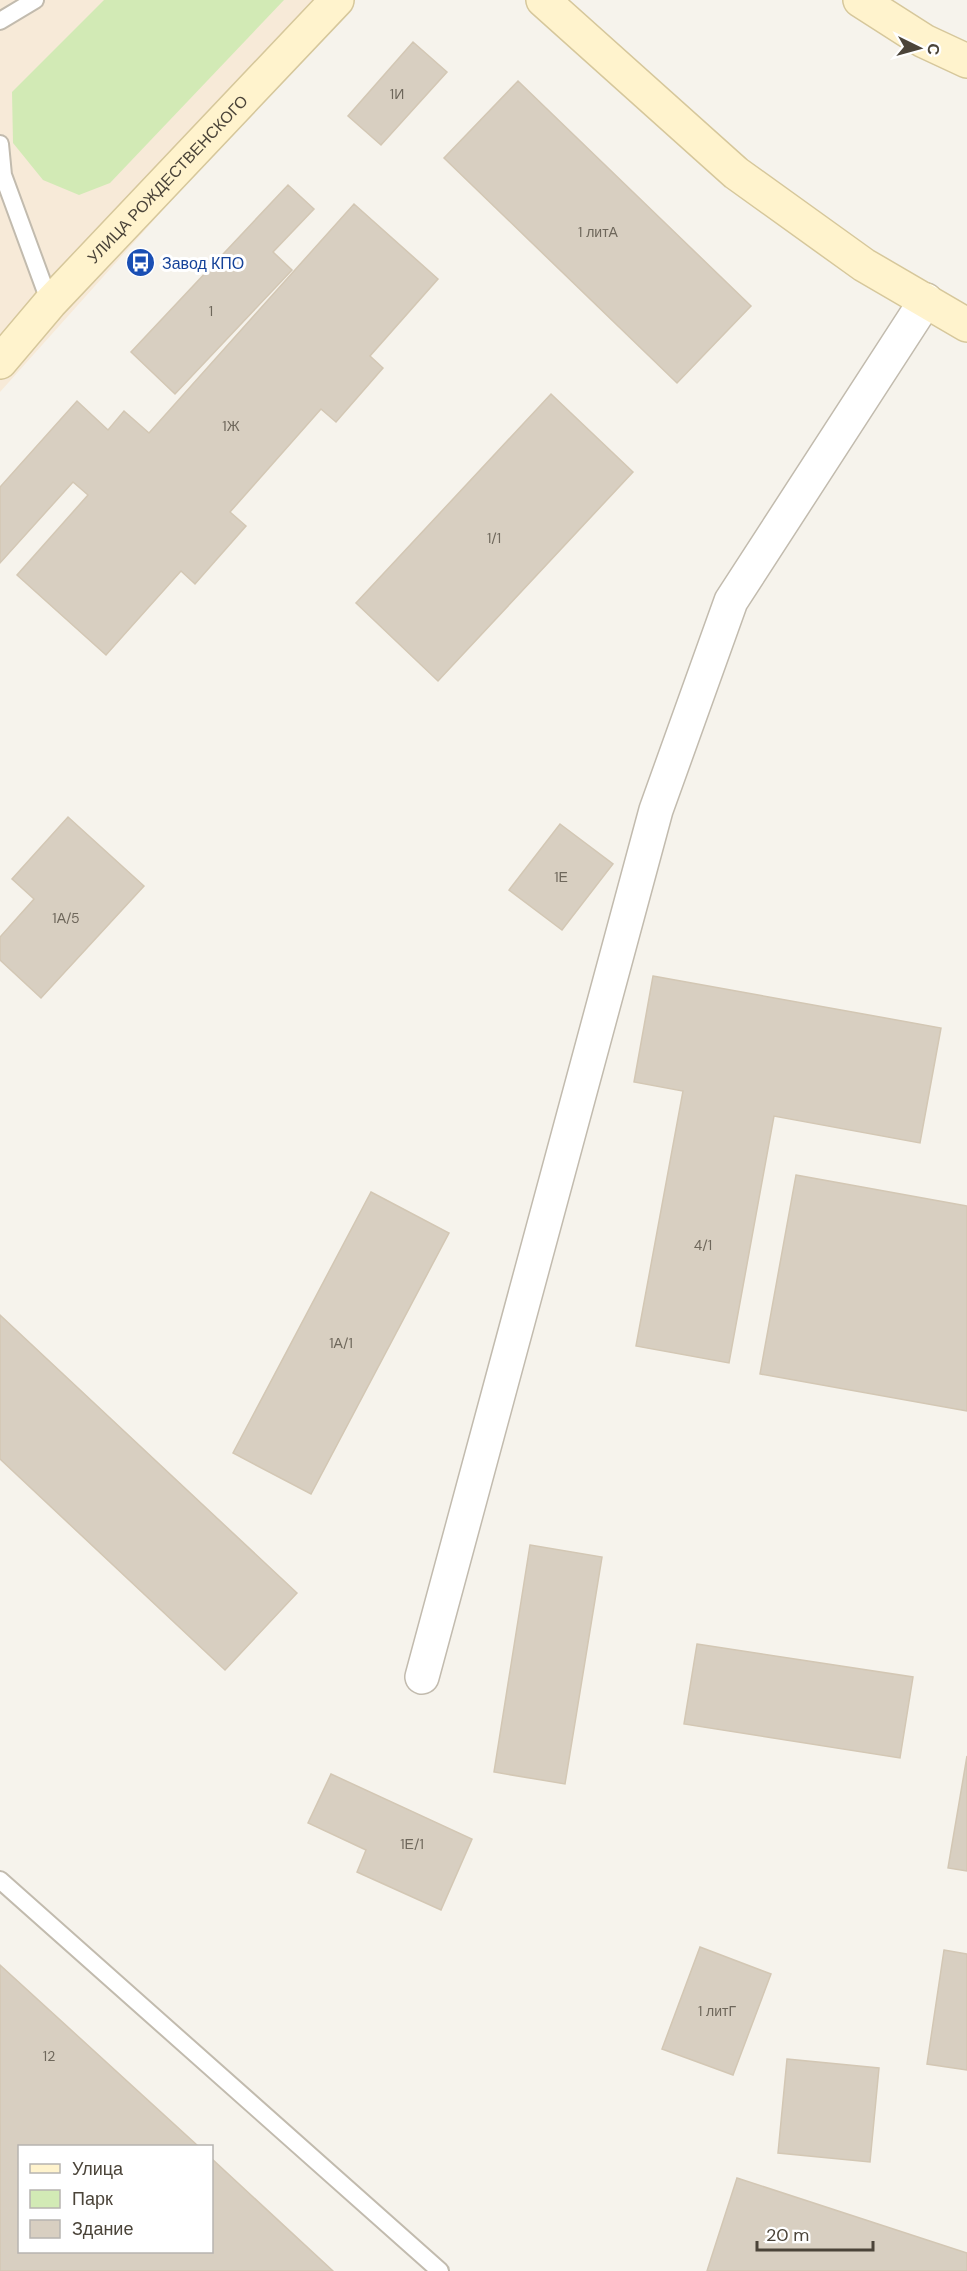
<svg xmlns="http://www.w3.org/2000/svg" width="967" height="2271" font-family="'DM Sans',sans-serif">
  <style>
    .commercial { fill: #f7ead8 }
    .green { fill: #d2eab5 }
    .building { fill: #d8cfc1; stroke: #d3c7b4; stroke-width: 1.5 }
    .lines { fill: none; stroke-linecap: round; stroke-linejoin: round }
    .lane-casing { stroke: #c2bbae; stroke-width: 20 }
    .street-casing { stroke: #c2bbae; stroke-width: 36 }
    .secondary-casing { stroke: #d6c79b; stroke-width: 36 }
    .lane { stroke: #fff; stroke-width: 16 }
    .street { stroke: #fff; stroke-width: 33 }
    .secondary { stroke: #fff3cd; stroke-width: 33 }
    .labels { text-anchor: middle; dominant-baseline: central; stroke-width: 6; stroke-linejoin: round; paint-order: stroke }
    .number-label { font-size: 14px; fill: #6e675b }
    .street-label { font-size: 16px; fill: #4b4439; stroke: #fff }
    .transit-label { font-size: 16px; fill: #164399; stroke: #fff; text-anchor: start }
  </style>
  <rect width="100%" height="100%" fill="#f6f3ec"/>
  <!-- commercial -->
  <path class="commercial" d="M0,0H351L0,392Z"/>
  <!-- green -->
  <path class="green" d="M104,0H284L110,183L79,195L43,180L13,143L12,92Z"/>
  <!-- building -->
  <path class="building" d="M413,42L447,72L381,145L348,116Z
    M518,81L751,306L677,383L444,158Z
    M288,185L314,209L273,252L292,270L175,394L131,352Z
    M354,204L438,279L370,356L383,368L336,422L321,409L230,512L246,526L195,584L181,571L106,655L17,575L88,495L73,482L0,563V487L77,401L108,430L124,411L149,433Z
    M551,394L633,472L438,681L356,603Z
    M68,817L144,886L41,998L0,960V937L34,899L12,879Z
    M560,824L613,864L562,930L509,890Z
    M653,976L941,1028L920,1143L774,1116L729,1363L636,1346L683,1091L634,1082Z
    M796,1175L967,1206V1411L760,1374Z
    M371,1192L449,1233L311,1494L233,1453Z
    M0,1315L297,1593L225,1670L0,1459Z
    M530,1545L602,1557L565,1784L494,1772Z
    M697,1644L913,1677L900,1758L684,1724Z
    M967,1756V1871L948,1868Z
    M331,1774L472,1839L441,1910L357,1872L366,1850L308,1823Z
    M700,1947L771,1974L733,2075L662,2049Z
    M944,1950L967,1954V2070L927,2064Z
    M0,1965L198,2146H20V2252H212V2159L333,2271H0Z
    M787,2059L879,2068L870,2162L778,2153Z
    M737,2178L967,2253V2271H707Z"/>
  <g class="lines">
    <defs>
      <path id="lane" d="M0,21L35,0
        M0,144L3,175L50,303
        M0,1880L440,2271"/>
      <path id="street" d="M422,1677L656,810L731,601L926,300"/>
      <g id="secondary">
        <path d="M543,0L736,173L864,265L967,325"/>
        <path d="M860,0L924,41L967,61"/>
        <path id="s1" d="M0,362L50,303L337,0"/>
      </g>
    </defs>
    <!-- lane casing -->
    <use href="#lane" class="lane-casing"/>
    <!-- street casing -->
    <use href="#street" class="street-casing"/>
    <!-- secondary casing -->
    <use href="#secondary" class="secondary-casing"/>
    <!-- lane -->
    <use href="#lane" class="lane"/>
    <!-- street -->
    <use href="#street" class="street"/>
    <!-- secondary -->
    <use href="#secondary" class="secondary"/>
  </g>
  <!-- icons -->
  <defs>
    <symbol id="bus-disc" viewBox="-11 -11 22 22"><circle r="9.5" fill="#1a4fb4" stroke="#fff"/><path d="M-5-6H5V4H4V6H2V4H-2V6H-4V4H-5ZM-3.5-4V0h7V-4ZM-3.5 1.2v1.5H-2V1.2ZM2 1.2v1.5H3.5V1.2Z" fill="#fff"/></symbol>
  </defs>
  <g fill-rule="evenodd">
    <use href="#bus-disc" x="124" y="246" width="33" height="33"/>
  </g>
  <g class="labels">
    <!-- number labels -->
    <g class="number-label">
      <text x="397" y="94">1И</text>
      <text x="598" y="232">1 литА</text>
      <text x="211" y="311">1</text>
      <text x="231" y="426">1Ж</text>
      <text x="494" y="538">1/1</text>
      <text x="561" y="877">1Е</text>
      <text x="66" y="918">1А/5</text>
      <text x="703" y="1245">4/1</text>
      <text x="341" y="1343">1А/1</text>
      <text x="412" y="1844">1Е/1</text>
      <text x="717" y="2011">1 литГ</text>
      <text x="49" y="2056">12</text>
    </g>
    <!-- street labels -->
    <g class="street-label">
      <text stroke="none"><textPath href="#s1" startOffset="248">УЛИЦА РОЖДЕСТВЕНСКОГО</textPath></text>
    </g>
    <!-- transit labels -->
    <g class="transit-label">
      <text x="162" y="263">Завод КПО</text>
    </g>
  </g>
  <!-- legend -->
  <rect x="18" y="2145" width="195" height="108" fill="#ffffff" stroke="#b7b4b0" stroke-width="1.5"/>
  <rect x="30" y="2164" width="30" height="9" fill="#fff3cd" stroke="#b7b4b0" stroke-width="1.5"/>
  <text x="72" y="2175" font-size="18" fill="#4b4439">Улица</text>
  <rect x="30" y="2190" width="30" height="18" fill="#d2eab5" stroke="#b7b4b0" stroke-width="1.5"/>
  <text x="72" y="2205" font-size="18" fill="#4b4439">Парк</text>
  <rect x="30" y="2220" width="30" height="18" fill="#d8cfc1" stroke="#b7b4b0" stroke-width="1.5"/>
  <text x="72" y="2235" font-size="18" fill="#4b4439">Здание</text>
  <!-- north arrow -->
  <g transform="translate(919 48) rotate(95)" stroke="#ffffff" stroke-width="4.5" paint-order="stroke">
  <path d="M0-4.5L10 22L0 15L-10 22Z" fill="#4b4439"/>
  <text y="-9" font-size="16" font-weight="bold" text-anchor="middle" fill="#4b4439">С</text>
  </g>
  <!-- scale -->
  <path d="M757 2241v9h116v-9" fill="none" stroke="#4b4439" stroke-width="3"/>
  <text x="766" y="2241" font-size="18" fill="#4b4439" stroke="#ffffff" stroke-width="4.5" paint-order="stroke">20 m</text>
</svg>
